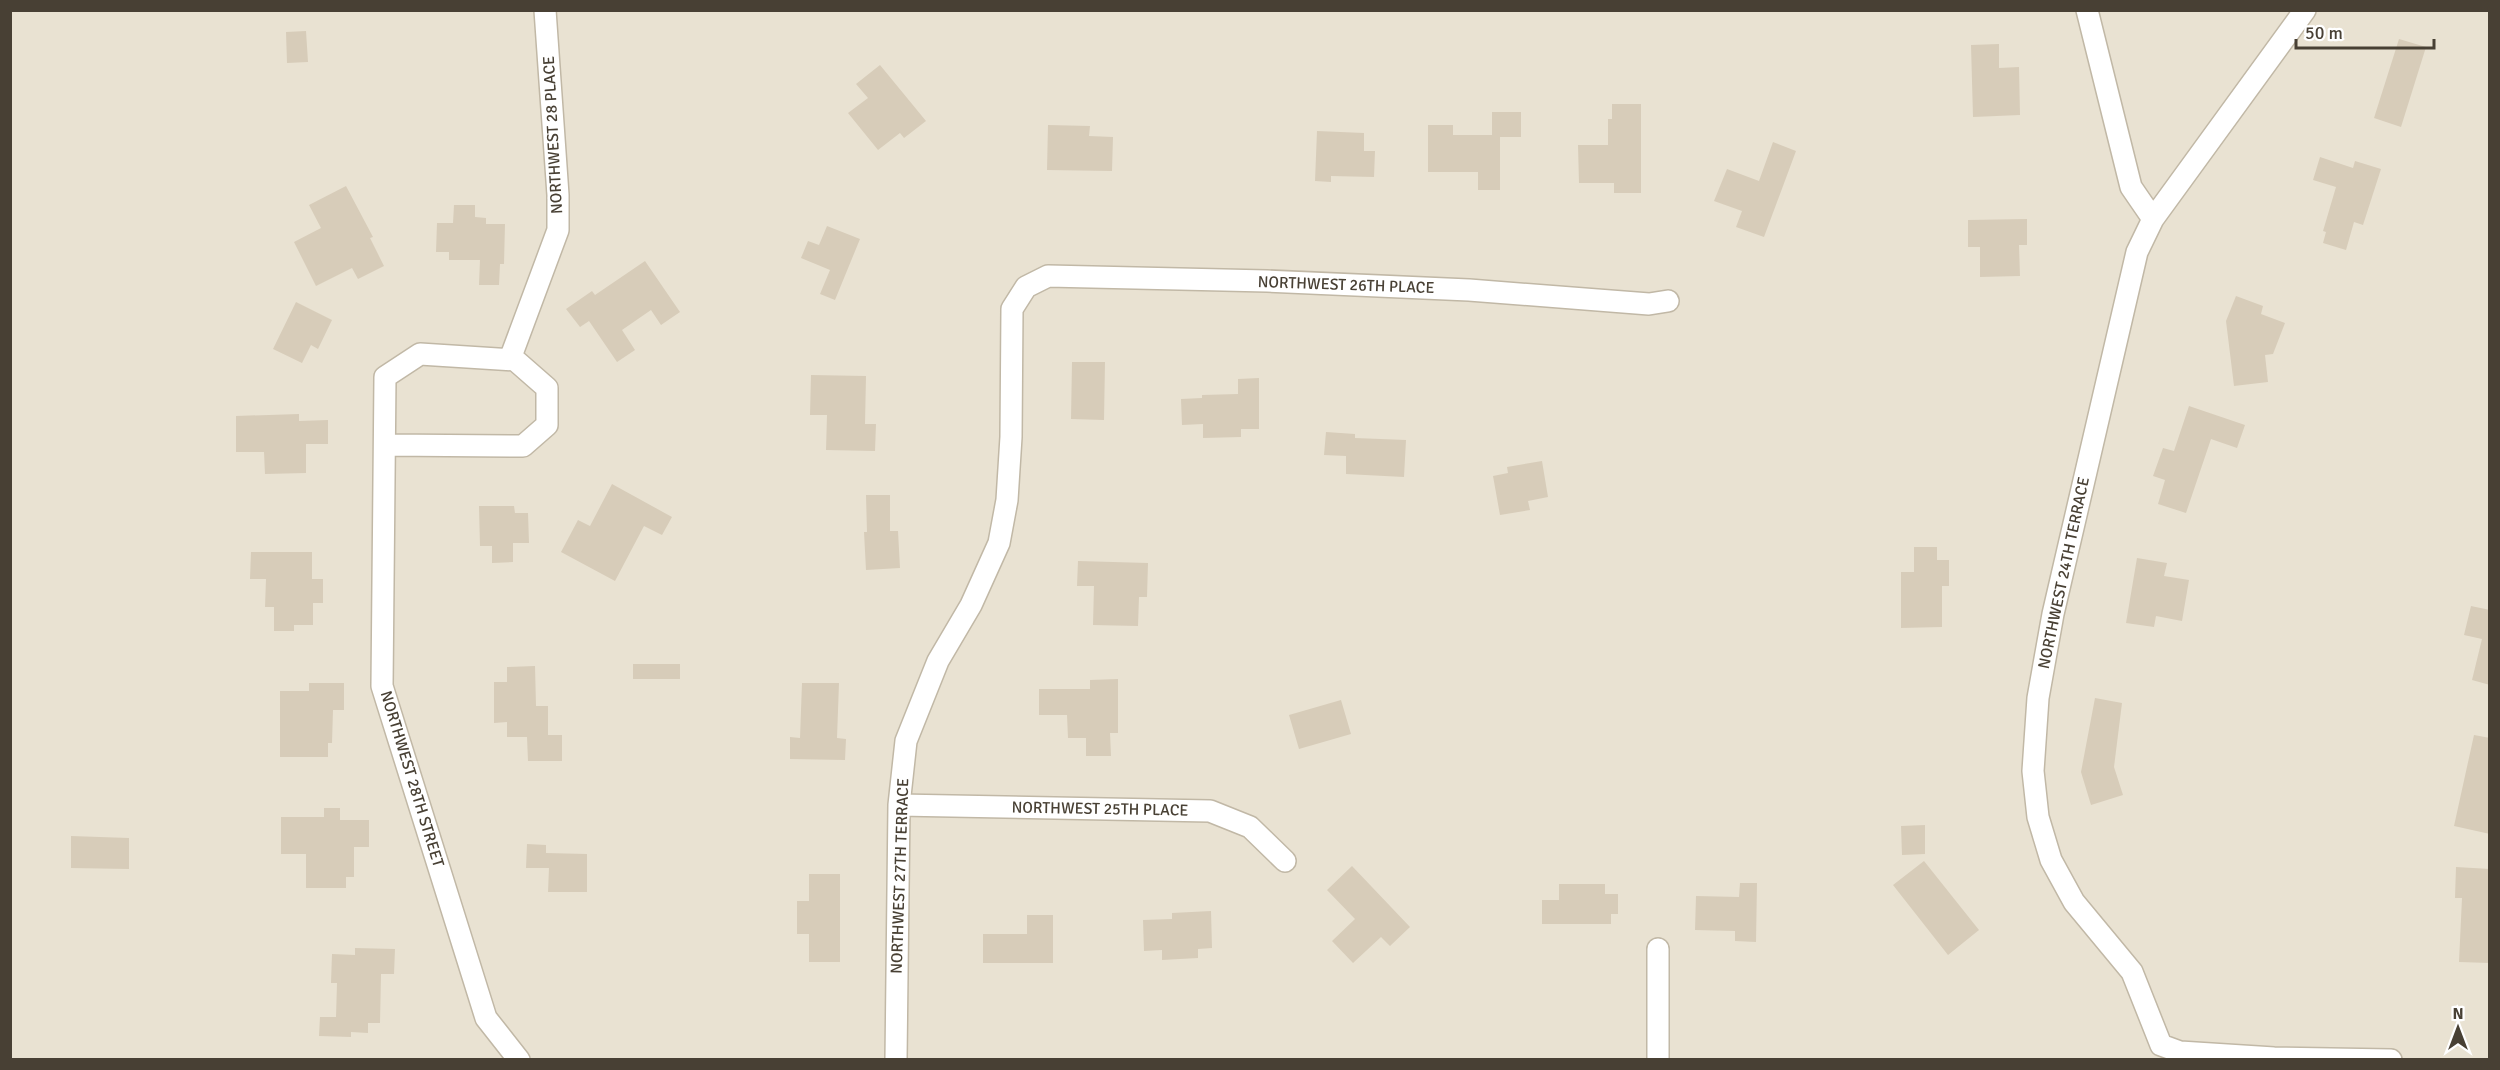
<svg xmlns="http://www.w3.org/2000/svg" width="2500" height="1070" font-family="Signika,sans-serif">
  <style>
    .residential { fill: #e9e2d2 }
    .building { fill: #d7ccb9 }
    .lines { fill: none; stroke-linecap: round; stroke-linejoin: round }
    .minor-casing { stroke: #c1b8a6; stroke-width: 24 }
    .minor { stroke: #fff; stroke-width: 21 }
    .labels { text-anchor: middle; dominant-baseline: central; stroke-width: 4.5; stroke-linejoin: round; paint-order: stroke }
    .street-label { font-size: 16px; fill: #484034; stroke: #fff }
  </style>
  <rect width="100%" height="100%" fill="#f4f0e5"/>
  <!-- residential -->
  <path class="residential" d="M10,11H2489V1059H11Z"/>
  <!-- building -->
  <path class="building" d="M306,31L308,62L287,63L286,32Z
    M2399,39L2426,47L2401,127L2374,118Z
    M1999,44V68L2019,67L2020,115L1973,117L1971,45Z
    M880,65L926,121L904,138L900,133L878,150L848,113L868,98L856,84Z
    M1612,104H1641V193H1614V183H1579L1578,145H1608V119H1612Z
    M1492,112H1521V137H1500V190H1478V172H1428V125H1453V135H1492Z
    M1048,125L1090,126L1089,136L1113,137L1112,171L1047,170Z
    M1317,131L1364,133V151H1375L1374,177L1331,176V182L1315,181Z
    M1773,142L1796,151L1764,237L1736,227L1742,211L1714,201L1727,169L1759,181Z
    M2320,157L2353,168L2355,161L2381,169L2363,225L2354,222L2346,250L2323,243L2326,232L2323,231L2336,187L2313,180Z
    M346,186L373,237L370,238L384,266L358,279L352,268L316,286L294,242L321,228L309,205Z
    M454,205H475V217L486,218V224H505L504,264H500L499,285H479L480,260H449V252H436L437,223H453Z
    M2027,219V245H2019L2020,276L1980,277V247H1968V220Z
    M827,226L860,239L835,300L820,294L830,270L801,258L808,241L819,245Z
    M645,261L680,312L661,325L651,310L622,330L635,350L617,362L589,321L580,327L566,309L592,291L595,295Z
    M2236,296L2263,306L2261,314L2285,323L2273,354L2265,355L2268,382L2234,386L2226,321Z
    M296,302L332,320L318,349L311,345L302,363L273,349Z
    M1072,362H1105L1104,420L1071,419Z
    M811,375L866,376L865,424H876L875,451L826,450L827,415H810Z
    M1259,378V429H1241V437L1203,438V424L1182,425L1181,399L1202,398V395L1238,394V379Z
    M2189,406L2245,425L2237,448L2211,439L2186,513L2158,504L2165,480L2153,476L2163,448L2174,451Z
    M299,414V421L328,420V444H306V473L265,474L264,452H236V416Z
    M1326,432L1355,434V438L1406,440L1404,477L1346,474V456L1324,455Z
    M1542,461L1548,497L1528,501L1530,510L1500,515L1493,476L1508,473L1507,467Z
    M612,484L672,517L662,535L644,526L615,581L561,552L578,520L590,526Z
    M866,495H890V531H898L900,568L866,570L864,532H867Z
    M479,506H514L515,513H528L529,543H513V562L492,563V546H480Z
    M1914,547H1937V560H1949V586H1942V627L1901,628V572H1914Z
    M251,552H312V579H323V603H313V625H294V631H274V607H265L266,579H250Z
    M2137,558L2167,563L2164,576L2189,580L2182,621L2156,616L2154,627L2126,623Z
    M1078,561L1148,563L1147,597H1139L1138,626L1093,625L1094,586H1077Z
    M2471,606L2490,610V685L2472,680L2482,639L2464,635Z
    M633,664H680V679H633Z
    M535,666L536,706H548V735H562V761H528L527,737H507V722L494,723V682H507V667Z
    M1118,679V733H1110L1111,756H1086V738H1068L1067,715H1039V689H1090V680Z
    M309,683H344V710H333L332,743H328V757H280V691H309Z
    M802,683H839L837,738L846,739L845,760L790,759V737L800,738Z
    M2095,698L2122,703L2114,767L2123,795L2091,805L2081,772Z
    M1341,700L1351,734L1299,749L1289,715Z
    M2474,735L2490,738V834L2454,826Z
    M324,808H340V820H369V847H354V877H346V888H306V854H281V817H324Z
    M1925,825V854L1902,855L1901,826Z
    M71,836L129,838V869L71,868Z
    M527,844L546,845V853L587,854V892H548L549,868H526Z
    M1924,861L1979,930L1948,955L1893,885Z
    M1352,866L1410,927L1390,946L1381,937L1353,963L1332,941L1355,919L1327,890Z
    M2456,867L2490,869V963L2459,962L2462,898H2455Z
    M809,874H840V962H809V934H797V901H809Z
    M1740,883H1757L1756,942L1735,941V931L1695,930L1696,896L1739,897Z
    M1559,884H1605V894H1618V914H1611V924H1542V900H1559Z
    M1211,911L1212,948L1198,949V958L1162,960V950L1144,951L1143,920L1172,919V913Z
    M1027,915H1053V963H983V934H1027Z
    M355,948L395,949L394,974H381L380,1023H368V1033L351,1032V1037L319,1036L320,1017H336L337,983H331L332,954L355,955Z"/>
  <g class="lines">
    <defs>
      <path id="minor" d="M2087,10L2131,187L2153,219
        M2305,10L2153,219L2137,252L2053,614L2038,698L2033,771L2038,817L2051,860L2074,902L2132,972L2161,1045L2180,1052L2274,1058L2391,1060
        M510,359L558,230V195L545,10
        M385,445L523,446L547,425V388L515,360L420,354L385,377L382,686L486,1018L519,1060
        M899,805L1210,811L1250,827L1285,861
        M1658,949V1060
        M896,1060L899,805L906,741L938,661L971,605L999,543L1007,500L1011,437L1012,309L1026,287L1048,276L1267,281L1469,290L1649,304L1668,301"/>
    </defs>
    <!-- minor casing -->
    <use href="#minor" class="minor-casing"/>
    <!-- minor -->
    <use href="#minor" class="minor"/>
  </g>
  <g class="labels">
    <!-- street labels -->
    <g class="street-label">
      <text transform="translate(553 135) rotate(-93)">NORTHWEST 28 PLACE</text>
      <text transform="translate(1346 285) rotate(2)">NORTHWEST 26TH PLACE</text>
      <text transform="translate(2064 573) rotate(-78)">NORTHWEST 24TH TERRACE</text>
      <text transform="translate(412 779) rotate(73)">NORTHWEST 28TH STREET</text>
      <text transform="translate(1100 809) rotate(1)">NORTHWEST 25TH PLACE</text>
      <text transform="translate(900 876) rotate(-88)">NORTHWEST 27TH TERRACE</text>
    </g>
  </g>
  <!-- border -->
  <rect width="2500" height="1070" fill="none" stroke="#484034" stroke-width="24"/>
  <!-- north arrow -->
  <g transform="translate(2458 1028)" stroke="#ffffff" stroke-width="4.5" paint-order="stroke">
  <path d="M0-4.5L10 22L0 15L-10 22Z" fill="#484034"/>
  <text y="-9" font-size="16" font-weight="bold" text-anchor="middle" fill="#484034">N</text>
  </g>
  <!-- scale -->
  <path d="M2296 39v9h138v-9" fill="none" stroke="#484034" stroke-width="3"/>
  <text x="2305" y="39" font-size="18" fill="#484034" stroke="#ffffff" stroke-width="4.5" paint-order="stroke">50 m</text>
</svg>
